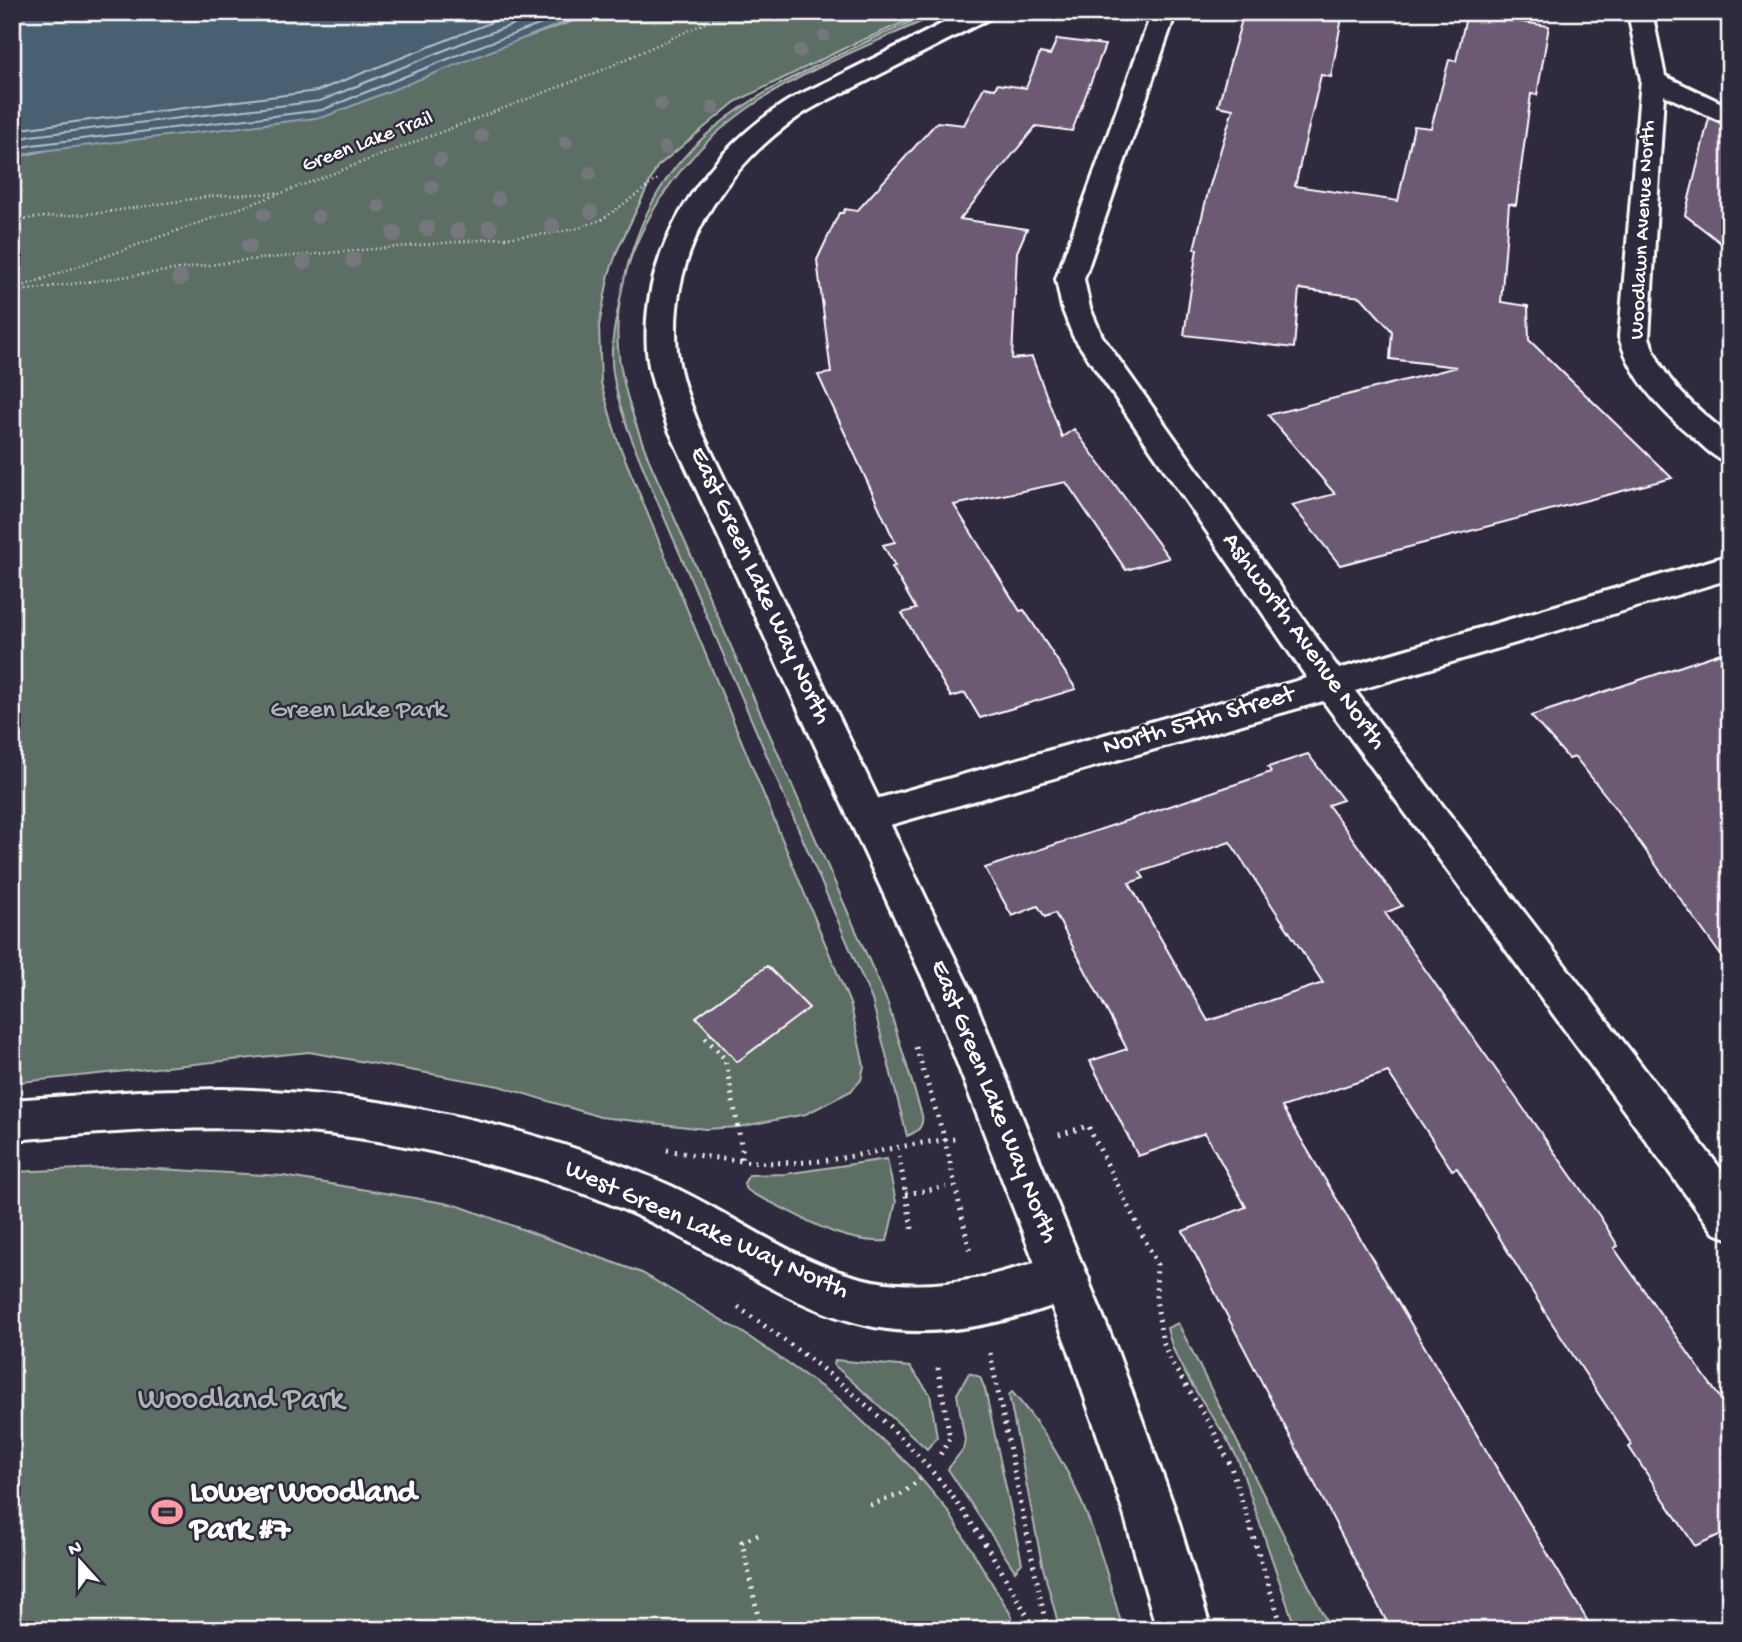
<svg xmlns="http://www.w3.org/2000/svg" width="1742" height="1642" font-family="'Gochi Hand',sans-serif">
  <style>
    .green { fill: #5d6e65; stroke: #aeb6b2; stroke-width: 2 }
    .water { fill: #496172; stroke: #92a0aa; stroke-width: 2 }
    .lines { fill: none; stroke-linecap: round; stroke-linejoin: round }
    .shore { stroke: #b6c0c7; stroke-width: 2 }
    .building { fill: #6c5a74; stroke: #fff; stroke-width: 2; fill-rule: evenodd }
    .minor-casing { stroke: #fff; stroke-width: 6 }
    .major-casing { stroke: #fff; stroke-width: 6 }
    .path-far1 { stroke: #fff; stroke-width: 2.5; stroke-dasharray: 1 3.5; stroke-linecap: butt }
    .path { stroke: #fff; stroke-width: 5; stroke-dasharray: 2 6; stroke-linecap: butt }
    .minor { fill: #2f2a3d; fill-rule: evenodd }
    .major { fill: #2f2a3d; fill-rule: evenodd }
    .tree { fill: #75777d }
    .labels { text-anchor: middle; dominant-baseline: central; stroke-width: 5; stroke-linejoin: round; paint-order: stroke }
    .far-street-label { font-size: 21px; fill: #fff; stroke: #2f2a3d }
    .street-label { font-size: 26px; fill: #fff; stroke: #2f2a3d }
    .park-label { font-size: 26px; fill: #aeb6b2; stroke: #2f2a3d }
    .near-park-label { font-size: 32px; fill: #aeb6b2; stroke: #2f2a3d }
    .near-poi-label { font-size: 32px; font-weight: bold; fill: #fff; stroke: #2f2a3d; text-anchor: start }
  </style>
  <rect width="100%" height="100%" fill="#2f2a3d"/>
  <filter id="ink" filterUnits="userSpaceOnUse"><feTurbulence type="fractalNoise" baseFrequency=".0143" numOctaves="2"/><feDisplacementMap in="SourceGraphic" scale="14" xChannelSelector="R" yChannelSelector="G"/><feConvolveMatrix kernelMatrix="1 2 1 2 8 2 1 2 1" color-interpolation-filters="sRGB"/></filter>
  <g filter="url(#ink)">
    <!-- green -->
    <path class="green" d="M590,12H943C878,42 806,68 747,109C673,161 611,253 618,348C622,387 635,424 649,460L887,1001L922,1115C924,1127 917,1132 907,1136L872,1000L652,489C637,452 619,413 613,373C609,346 616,320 621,294C641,194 685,138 773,88C806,70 840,54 874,38C889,31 909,25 921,15L851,45L735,102L657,167L618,249L609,274L599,326L601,383L618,442L851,1006L864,1066L861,1080L851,1091L806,1114L739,1127L705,1129L600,1117L499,1086L309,1052L12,1083V158L478,54L573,21Z
      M887,1159L896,1202L887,1241C837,1244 797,1213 753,1194L745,1188L744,1183L749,1175L785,1174Z
      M125,1167L283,1176L456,1205L642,1273L742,1332L839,1399L912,1468L948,1511L1010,1613L1016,1630H12V1172Z
      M1178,1323L1331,1630H1296L1239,1462C1219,1417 1177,1377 1167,1328Z
      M835,1360L910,1367L930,1394L937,1437L927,1449L834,1365Z
      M969,1373L980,1377L985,1389L1022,1563L1015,1571L948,1469L963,1449L965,1440L957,1394Z
      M1012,1392C1077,1466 1097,1536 1123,1630H1060L1042,1564L1009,1395Z"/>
    <!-- water -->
    <path class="water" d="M12,12H590L324,117L33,152L12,158Z"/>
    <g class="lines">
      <!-- shore -->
      <path class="shore" d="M12,130L317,91L518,12
        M12,141L31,136L320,101L472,39L550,12
        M12,150L32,145L322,110L475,48L575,12"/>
    </g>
    <!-- building -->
    <path class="building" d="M1244,12H1343L1331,77L1321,75L1295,186L1398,201L1414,126L1431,128L1449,60L1456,61L1466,17L1473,18L1474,15L1549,26L1537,95L1531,94L1516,205L1509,204L1501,302L1528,306L1529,340L1672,478L1340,565L1292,505L1335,494L1268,415L1457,367L1390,359L1392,331L1361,297L1299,289L1294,348L1184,335L1197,249H1194L1208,192L1233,109L1218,106Z
      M1057,39L1105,45L1072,131L1036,126L960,219L1027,229L1017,252L1012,359L1032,357L1062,437L1074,429L1169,558L1126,570L1066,482L954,505L1020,611L1024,610L1076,689L980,718L965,693L951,697L902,613L916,609L892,567L895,566L883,545L895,542L818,375L831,373L817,260L839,213H843L845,209L857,211L937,122L964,125L984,87L995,89L997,84L1026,88L1040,53L1050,55Z
      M1709,118L1730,127V250L1685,215Z
      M1730,650V968L1607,797L1575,757L1569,759L1531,716Z
      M1308,754L1343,800L1328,805L1402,906L1385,913L1601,1218L1618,1246L1614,1248L1730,1412V1530L1695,1546L1629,1447L1632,1445L1546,1314L1457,1168L1452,1170L1388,1072L1282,1107L1593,1630H1391L1183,1231L1246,1207L1205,1133L1138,1156L1090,1061L1127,1049L1055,913L1045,917L1038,906L1012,916L985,868L1251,779L1271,772L1268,767ZM1230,842L1323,983L1208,1021L1129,883L1144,878L1140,872Z
      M767,966L809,1008L737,1062L696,1017Z"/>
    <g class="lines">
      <defs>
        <path id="minor" d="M1152,12H1176L1084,279L1090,308L1102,336L1339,669L1730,555V579L1355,691L1730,1181V1239L1714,1233L1323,701L869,831L855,827L850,816L855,805L869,801L1307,678L1073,336L1062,308L1056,279Z
          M1628,12H1652L1665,76L1730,107V125L1664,95L1649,337C1662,382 1695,407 1730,436V463C1715,459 1705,448 1694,438C1660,410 1632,380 1619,337L1641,80Z
          M221,1089C374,1092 529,1123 669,1185C737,1216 800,1267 874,1281C907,1287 942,1285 975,1279C991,1276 1058,1255 1067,1257C1072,1258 1077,1261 1082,1263L1089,1279L1082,1295C1019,1320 942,1340 874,1327C804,1313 744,1272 682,1238C627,1208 567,1185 506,1169C441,1152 374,1138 308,1132C210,1123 110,1132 12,1140V1100L138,1091Z"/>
        <path id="major" d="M965,12H996L992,17C948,40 904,62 859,85C839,95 816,104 798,117C721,171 668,255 677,351C680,378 690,403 700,428L973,996L1117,1351L1174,1507L1211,1630H1157L1122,1507L1069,1351L931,996L668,428C660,403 649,378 647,351C640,252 700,160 780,106C799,93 822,85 842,74C883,54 924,33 965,12Z"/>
      </defs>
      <!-- minor casing -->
      <use href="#minor" class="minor-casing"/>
      <!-- major casing -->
      <use href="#major" class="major-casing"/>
      <!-- path-far1 -->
      <path class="path-far1" d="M12,223L32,218L100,213L212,196L278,193
        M12,290L282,193L598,72L729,12
        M13,292L246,260L548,234L579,228L603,219L658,179"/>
      <!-- path -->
      <path class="path" d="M711,1033L705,1037L725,1059L742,1149L741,1162
        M916,1047L945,1140L970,1252
        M1059,1135L1088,1126L1157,1264L1156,1298L1162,1338L1170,1360L1210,1424L1230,1464L1283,1630
        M667,1150C720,1160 774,1167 828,1160C871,1154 913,1142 956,1139
        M899,1156L913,1234
        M906,1194L946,1187
        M738,1307C806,1355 875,1405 930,1469C972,1517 1004,1574 1035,1630
        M990,1353L1047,1630
        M938,1368L950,1438L938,1458
        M870,1505L902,1494L920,1479
        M758,1535L742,1542L761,1630"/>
      <!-- minor -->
      <use href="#minor" class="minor"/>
      <!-- major -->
      <use href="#major" class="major"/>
    </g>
    <!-- trees -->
    <g class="tree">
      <circle cx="824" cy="36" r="6"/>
      <circle cx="800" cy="51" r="7"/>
      <circle cx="661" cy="104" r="7"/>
      <circle cx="713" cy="108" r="7"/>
      <circle cx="482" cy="136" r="7"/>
      <circle cx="566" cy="142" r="7"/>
      <circle cx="665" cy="148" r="7"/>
      <circle cx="440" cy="160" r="7"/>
      <circle cx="590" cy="173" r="7"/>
      <circle cx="432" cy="187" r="7"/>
      <circle cx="498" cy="199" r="7"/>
      <circle cx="379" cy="206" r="7"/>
      <circle cx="591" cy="212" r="7"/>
      <circle cx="264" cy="214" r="7"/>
      <circle cx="318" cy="217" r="7"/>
      <circle cx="552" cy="226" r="8"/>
      <circle cx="427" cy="228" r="8"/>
      <circle cx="490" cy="228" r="8"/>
      <circle cx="458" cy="231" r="8"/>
      <circle cx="394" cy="234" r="8"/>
      <circle cx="249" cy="246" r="8"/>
      <circle cx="353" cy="260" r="8"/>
      <circle cx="304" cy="262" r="8"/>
      <circle cx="180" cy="278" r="8"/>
    </g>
  </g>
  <!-- icons -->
  <defs>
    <symbol id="stadium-bare" viewBox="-9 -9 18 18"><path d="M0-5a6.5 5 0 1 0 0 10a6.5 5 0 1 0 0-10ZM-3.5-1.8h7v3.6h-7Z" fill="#ff9aa2" stroke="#2f2a3d" stroke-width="2.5" paint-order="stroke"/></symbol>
  </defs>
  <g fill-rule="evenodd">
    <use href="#stadium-bare" x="145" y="1490" width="44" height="44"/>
  </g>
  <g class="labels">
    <!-- far-street labels -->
    <g class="far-street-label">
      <text transform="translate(368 143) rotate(-21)">Green Lake Trail</text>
      <text transform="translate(1644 230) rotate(-87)">Woodlawn Avenue North</text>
    </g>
    <!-- street labels -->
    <g class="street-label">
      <text transform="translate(759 586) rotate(65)">East Green Lake Way North</text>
      <text transform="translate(1303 642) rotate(54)">Ashworth Avenue North</text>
      <text transform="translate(1199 722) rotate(-16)">North 57th Street</text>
      <text transform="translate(993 1102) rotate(68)">East Green Lake Way North</text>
      <text transform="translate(706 1231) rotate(24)">West Green Lake Way North</text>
    </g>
    <!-- park labels -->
    <g class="park-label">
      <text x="358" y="711">Green Lake Park</text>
    </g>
    <!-- near-park labels -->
    <g class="near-park-label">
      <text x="241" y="1401">Woodland Park</text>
    </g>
    <!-- near-poi labels -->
    <g class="near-poi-label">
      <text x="190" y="1494">Lower Woodland<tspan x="190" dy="37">Park #7</tspan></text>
    </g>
  </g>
  <!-- margin -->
  <rect width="1742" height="1642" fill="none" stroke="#2f2a3d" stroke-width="42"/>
  <rect x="21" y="21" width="1700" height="1600" fill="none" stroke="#fff" stroke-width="2.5" filter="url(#ink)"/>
  <!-- north arrow -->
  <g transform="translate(80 1562) rotate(339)" stroke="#2f2a3d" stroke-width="5" paint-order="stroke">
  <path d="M0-5L12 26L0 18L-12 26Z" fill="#ffffff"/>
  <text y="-10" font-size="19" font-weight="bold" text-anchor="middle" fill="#ffffff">N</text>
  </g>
</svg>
